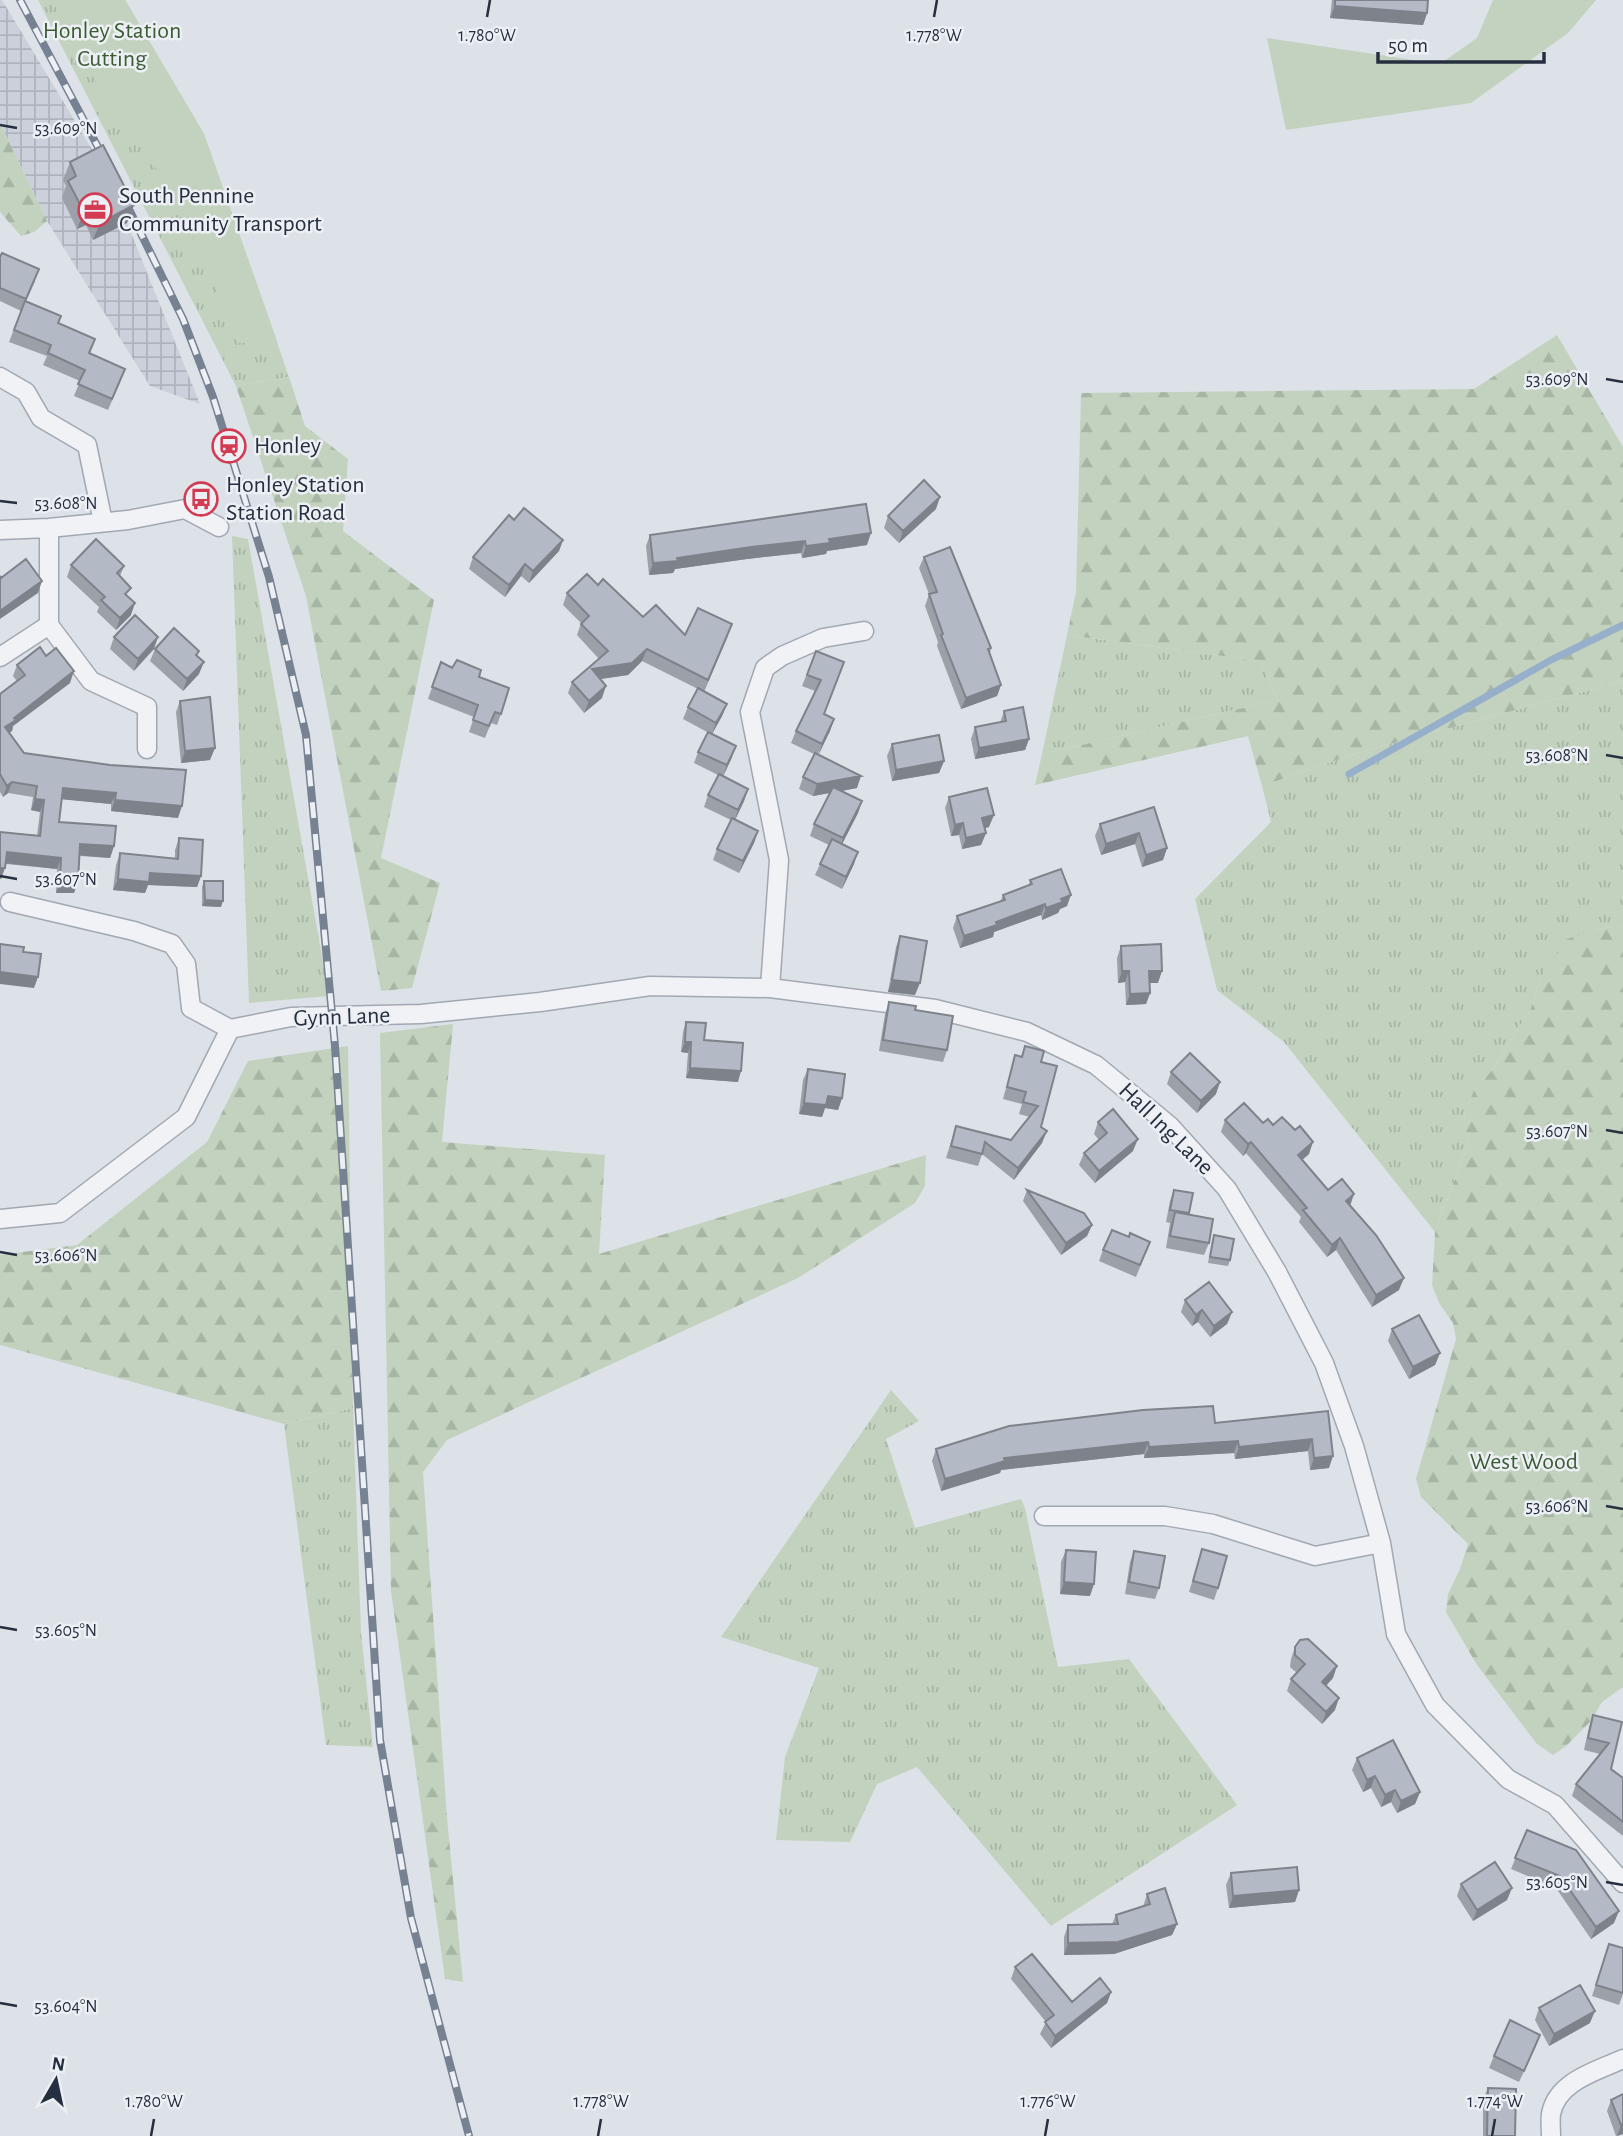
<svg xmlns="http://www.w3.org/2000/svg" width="1623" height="2136" font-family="'Alegreya Sans',sans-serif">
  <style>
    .industrial { fill: url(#industrial-grid) }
    .grass { fill: url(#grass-tufts) }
    .forest { fill: url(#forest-firs) }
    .green { fill: #c3d2be }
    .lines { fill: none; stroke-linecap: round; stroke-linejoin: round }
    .stream { stroke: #96afca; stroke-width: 7 }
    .minor-casing { stroke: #a2a8b2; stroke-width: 21 }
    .minor { stroke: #f0f2f6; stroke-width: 18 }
    .rail-casing { stroke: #768192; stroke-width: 8 }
    .rail { stroke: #ecf0f5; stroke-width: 5; stroke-dasharray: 16; stroke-linecap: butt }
    .wall { fill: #9ba0a9 }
    .shaded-wall { fill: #7e828a }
    .building { fill: #b4bac5; stroke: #7e828a; stroke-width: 2 }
    .ticks { fill: none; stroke: #262f3f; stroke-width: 2.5 }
    .labels { text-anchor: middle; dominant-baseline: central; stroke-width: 5; stroke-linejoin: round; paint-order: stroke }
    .park-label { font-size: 24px; fill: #3b5b33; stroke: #ecf0f5 }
    .poi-label { font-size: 24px; fill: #262f3f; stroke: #ecf0f5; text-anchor: start }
    .street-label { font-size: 24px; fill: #262f3f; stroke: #ecf0f5 }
    .ticks-label { font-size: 18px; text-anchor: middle; fill: #262f3f; stroke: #ecf0f5; stroke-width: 5; stroke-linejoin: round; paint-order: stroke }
  </style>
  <defs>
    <pattern id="industrial-grid" width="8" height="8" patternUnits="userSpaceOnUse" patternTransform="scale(1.75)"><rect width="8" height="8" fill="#cbd0da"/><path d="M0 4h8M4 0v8" fill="none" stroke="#aeb3bc"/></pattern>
    <pattern id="grass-tufts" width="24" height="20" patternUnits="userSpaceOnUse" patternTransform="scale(1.75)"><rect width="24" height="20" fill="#c3d2be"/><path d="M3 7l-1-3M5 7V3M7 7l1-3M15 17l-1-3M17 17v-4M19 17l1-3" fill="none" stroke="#a7b5a4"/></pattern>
    <pattern id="forest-firs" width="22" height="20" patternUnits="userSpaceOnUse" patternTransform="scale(1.75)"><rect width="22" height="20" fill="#c3d2be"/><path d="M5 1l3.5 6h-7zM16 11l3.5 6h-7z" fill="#a7b5a4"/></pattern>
  </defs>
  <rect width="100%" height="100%" fill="#dde1e8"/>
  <!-- industrial -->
  <path class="industrial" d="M0,0H2L99,161L127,223L200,404L150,386L47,221L0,123Z"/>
  <!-- grass -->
  <path class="grass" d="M38,0H125L204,134L289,377L236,386Z
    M232,536L248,539L329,996L249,1003Z
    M1067,635L1260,661L1278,700L1042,754Z
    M1623,681V926L1595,929L1541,977L1531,1008L1493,1069L1475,1088L1464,1114L1468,1145L1435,1232L1284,1042L1217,990L1195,899L1271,822L1262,786L1357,753Z
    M891,1390L919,1421L886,1439L915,1528L1021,1499L1025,1508L1058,1667L1129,1659L1237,1805L1051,1926L917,1767L877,1784L850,1842L776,1840L785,1757L819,1668L721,1637Z
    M353,1408L361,1632L373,1747L326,1745L284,1424Z"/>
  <!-- forest -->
  <path class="forest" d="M0,123L47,221L34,232L21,236L0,212Z
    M1557,335L1623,447V681L1357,753L1262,786L1248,736L1035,785L1042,754L1278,700L1260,661L1067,635L1076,592L1081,393L1474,389Z
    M289,377L305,426L348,459L343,531L434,600L381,858L440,883L412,988L381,991L306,596L236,386Z
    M1623,926V1687L1602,1702L1591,1721L1566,1746L1553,1755L1537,1744L1477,1665L1446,1612L1448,1594L1460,1569L1468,1544L1421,1497L1416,1479L1456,1339L1453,1323L1439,1303L1432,1285L1435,1232L1468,1145L1464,1114L1475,1088L1493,1069L1531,1008L1541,977L1567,939L1595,929Z
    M453,1024L442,1142L605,1155L599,1254L926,1155L925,1186L915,1203L798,1278L447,1440L423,1472L447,1818L463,1982L445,1979L391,1591L380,1033Z
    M348,1046L353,1408L284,1424L0,1345V1255L77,1245L207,1142L248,1061Z"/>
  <!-- green -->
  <path class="green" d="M52,0H125L204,134L276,338L253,343H239L219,294L170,189L83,63Z
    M1493,0H1596L1568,33L1471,103L1286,130L1267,38L1440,64L1477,38Z"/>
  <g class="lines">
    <!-- stream -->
    <path class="stream" d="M1349,774L1551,660L1623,625"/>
    <defs>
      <path id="minor" d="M0,377L26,392L41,418L87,445L103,522
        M0,530L49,528L128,520L185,509L219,527
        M49,625L91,681L147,707V749
        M0,657L49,625V528
        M10,902L134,931L172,944L186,964L191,1008L230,1029
        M770,988L779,860L750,712L765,668L782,656L823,638L864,631
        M0,1219L60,1213L186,1117L230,1029L291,1017L421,1014L540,1002L650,986L770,988L935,1009L1027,1032L1096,1065L1170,1126L1227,1189L1277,1272L1324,1363L1354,1446L1381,1543L1396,1634L1435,1705L1508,1779L1555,1805L1623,1883
        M1044,1516H1165L1213,1524L1315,1556L1381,1543
        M1551,2136C1551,2129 1550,2121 1551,2114C1557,2081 1597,2071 1623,2059"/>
    </defs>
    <!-- minor casing -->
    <use href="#minor" class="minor-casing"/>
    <!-- minor -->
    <use href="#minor" class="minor"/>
    <defs>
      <path id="rail" d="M20,0L107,164
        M122,195L183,319L213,397L269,577L306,735L335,1046L380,1740L411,1918L469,2136"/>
    </defs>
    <!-- rail casing -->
    <use href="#rail" class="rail-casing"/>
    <!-- rail -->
    <use href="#rail" class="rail"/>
  </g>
  <!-- wall -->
  <path class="wall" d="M1332,0H1428L1427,13L1423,25L1330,18Z
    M70,162L134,205L127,223L93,240L86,225L77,229L62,198L66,186L63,180Z
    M0,257L35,281L26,301L59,323L90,353L121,380L108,410L74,396L80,381L43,365L47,356L9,342L21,311L0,301Z
    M936,509L899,543L884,528L888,516Z
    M514,520L563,540L559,551L529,583L521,576L505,597L469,569L473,557Z
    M650,535L867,545L827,551L826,554L802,558L801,553L747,559L675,569L673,573L649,575L646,546Z
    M924,557L991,648L990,653L1001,685L997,696L961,709L937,646L938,642L925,606L929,594L919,568Z
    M71,565L124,566L120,576L128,597L131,615L116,630L97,612L99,607L67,577Z
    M598,585L643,617L685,635L728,636L704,692L727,704L722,716L712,734L732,757L723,776L748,789L744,801L735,820L758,831L754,843L739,873L713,860L717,849L731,820L704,807L708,795L718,775L694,763L698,752L709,733L683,719L688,707L698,689L642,661L628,675L600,679L602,698L584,713L568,693L572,682L599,659L577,635L581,623L563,605L567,593Z
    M114,637H158L134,671L110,649Z
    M155,649L199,651L197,656L199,674L183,691L150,661Z
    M816,651L844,662L824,714L834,719L830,731L818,754L857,788L842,791L862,801L858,813L842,844L854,864L842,889L815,875L829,845L810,836L814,824L829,793L813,796L799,789L803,777L814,754L791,743L796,731L815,691L802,686Z
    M46,656L70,683L13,726L12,731L9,733L24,753L178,818L111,811V804L62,799L59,822L114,846L110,858L80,856L74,893H56L57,869L6,864L1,879L0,832L37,835L40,812L31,810L33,797L8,793L3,797L0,792V694L17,681L13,676L17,665Z
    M441,662L479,677L501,714L497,725L491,723L485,738L469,732L474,717L428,699Z
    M180,701L210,760L181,763L176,712Z
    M1004,711L1029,739L1025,750L975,759L971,739L975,727L1000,723Z
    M892,744L944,761L939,773L892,781L887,756Z
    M949,797L989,827L984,828L986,833L981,845L962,849L959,835L951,836L945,808Z
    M1154,807L1167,848L1163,860L1142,867L1135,844L1101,855L1095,836L1100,824Z
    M179,838L201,876L197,887L148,885L145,893L113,890L116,865L120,853L175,859V850Z
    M1030,880L1067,906L1060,909L1058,913L1042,920L1041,915L994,932L993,937L960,948L953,928L957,916L1000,902L1003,895L1029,885Z
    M204,881L221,907L202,906V887Z
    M900,936L915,995L888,992L896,947Z
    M1121,946L1158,983H1150V993L1146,1004L1126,1005L1125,982L1118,983L1117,958Z
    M889,1002L915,1010L947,1050L943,1062L879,1051L885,1014Z
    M686,1022L704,1040L738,1082L686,1078L688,1053L681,1052L683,1032Z
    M1025,1046L1041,1062V1127L1042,1143L1014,1180L982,1154L978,1166L946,1158L956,1126L1011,1140L1030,1117L1019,1114L1022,1104L1003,1099L1015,1055L1021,1057Z
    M808,1069L842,1098L838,1110L825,1108L822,1117L799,1114L803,1080Z
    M1171,1072L1216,1094L1197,1113L1167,1084Z
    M1225,1120L1273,1125L1309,1154L1302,1160L1328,1190L1350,1205L1399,1290L1372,1307L1336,1250L1327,1257L1299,1222L1301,1217L1246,1153L1243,1156L1221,1132Z
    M1098,1122L1133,1151L1095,1183L1079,1165L1084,1153L1099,1140L1094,1134Z
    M1027,1190L1092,1225L1087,1236L1061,1255L1023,1201Z
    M1174,1190L1193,1193L1189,1214L1209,1243L1204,1255L1166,1248L1170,1223L1166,1222L1170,1201Z
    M1214,1235L1230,1260L1228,1266L1208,1263L1212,1241Z
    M1129,1237L1150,1242L1136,1277L1099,1261L1103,1250Z
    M1185,1300L1232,1312L1227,1324L1210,1337L1198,1322L1192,1326L1181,1312Z
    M1392,1329L1440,1353L1435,1365L1409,1379L1388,1341Z
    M1328,1411L1329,1468L1310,1470L1308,1451L1235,1459L1234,1453L1144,1458V1454L1001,1470L1000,1473L941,1491L932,1461L936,1449L1215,1423Z
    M1202,1549L1218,1588L1214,1600L1189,1592Z
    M1066,1550L1090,1596L1060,1594L1061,1562Z
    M1134,1551L1159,1588L1155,1599L1125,1594L1130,1562Z
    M1295,1647L1333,1678L1326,1686L1335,1710L1322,1724L1287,1691L1291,1679L1297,1673L1290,1667L1291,1659Z
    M1593,1715L1622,1722L1611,1769L1623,1778V1836L1572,1796L1576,1784L1600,1754L1584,1750L1589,1727Z
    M1357,1758L1420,1792L1415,1804L1397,1813L1391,1802L1381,1807L1371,1788L1363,1792L1352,1770Z
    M1527,1830L1614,1923L1591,1939L1556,1888L1511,1869Z
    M1231,1873L1299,1890L1295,1902L1229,1908L1226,1885Z
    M1461,1884L1507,1900L1473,1921L1457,1896Z
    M1147,1894L1177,1924L1172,1935L1114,1954L1064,1955V1937L1068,1925L1112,1924L1116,1915L1143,1907Z
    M1609,1944L1623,1994L1619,2005L1592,1996Z
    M1015,1967L1072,2002L1111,1992L1107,2003L1051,2048L1040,2034L1046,2022L1011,1979Z
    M1539,2008L1590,2023L1549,2046L1535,2020Z
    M1536,2046L1519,2082L1489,2068L1494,2056Z
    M1488,2088L1515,2136H1483V2099Z
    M1623,2094V2134L1616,2136L1607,2111L1611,2100Z"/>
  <!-- shaded-wall -->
  <path class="shaded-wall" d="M1335,6L1427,13L1423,25L1330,18Z
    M134,205L127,223L93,240L100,223Z
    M92,207L86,225L77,229L84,212Z
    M940,497L936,509L899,543L903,531Z
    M871,533L867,545L827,551L826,554L802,558L806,546L829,539Z
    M563,540L559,551L529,583L533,571Z
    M805,541L801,553L747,559L675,569L673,573L649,575L653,563L677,558L751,547Z
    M525,564L521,576L505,597L509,585Z
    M42,581L38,593L0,619V611Z
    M135,603L131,615L116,630L120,618Z
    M158,637L154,649L134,671L138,659Z
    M647,649L642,661L628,675L587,681L592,669Z
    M204,662L199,674L183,691L187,679Z
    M74,671L70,683L13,726L12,731L1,739L5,727L14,718Z
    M1001,685L997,696L961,709L966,698Z
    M606,686L602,698L584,713L589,701Z
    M727,704L722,716L712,734L716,723Z
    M834,719L830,731L818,756L822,744Z
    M1029,739L1025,750L975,759L979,748Z
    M736,746L732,757L723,777L727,765Z
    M215,748L210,760L181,763L185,751Z
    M944,761L939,773L892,781L896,770Z
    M861,776L857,788L813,796L817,784Z
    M12,782L8,793L3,797L7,786Z
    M63,788L116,793L111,804L59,799Z
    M748,789L744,801L734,822L738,810Z
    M35,799L44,800L40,812L31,810Z
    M115,800L182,806L178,818L111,811Z
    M862,801L858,813L839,850L843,838Z
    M994,815L989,827L978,830L982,818Z
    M963,823L959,835L951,836L955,825Z
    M758,831L754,843L739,873L743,861Z
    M986,833L981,845L962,849L966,838Z
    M1139,833L1135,844L1101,855L1106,844Z
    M80,844L114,846L110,858L76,855Z
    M1167,848L1163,860L1142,867L1146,855Z
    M7,852L61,858L57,869L3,863Z
    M858,852L854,864L842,889L846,877Z
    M0,868H5L1,879H0Z
    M150,873L201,876L197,887L148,885L145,893L113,890L118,879Z
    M60,881L78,882L74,893H56Z
    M1071,895L1067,906L1060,909L1058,913L1042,920L1046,908L1061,899Z
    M205,900L223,901L221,907L202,906Z
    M1045,904L1041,915L994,932L993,937L960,948L964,936L996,922Z
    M1122,971H1129L1125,982L1118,983Z
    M1149,971H1162L1158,983H1145Z
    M0,972L38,977L34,988L0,984Z
    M892,980L920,983L915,995L888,992Z
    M1150,993L1146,1004L1126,1005L1130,994Z
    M685,1042H691L688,1053L681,1052Z
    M690,1068L741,1071L738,1082L686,1078Z
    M1220,1082L1216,1094L1197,1113L1201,1101Z
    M828,1096L842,1098L838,1110L825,1108L822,1117L799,1114L804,1103Z
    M1047,1131L1042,1143L1014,1180L1018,1168Z
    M1138,1139L1133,1151L1095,1183L1099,1171Z
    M1251,1142L1246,1153L1243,1156L1248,1144Z
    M1313,1142L1309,1154L1294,1167L1298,1155Z
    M1354,1194L1350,1206L1346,1201Z
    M1092,1225L1087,1236L1061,1255L1066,1243Z
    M1340,1238L1336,1250L1327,1257L1332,1245Z
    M1404,1278L1399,1290L1372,1307L1376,1295Z
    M1202,1310L1198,1322L1192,1326L1196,1315Z
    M1232,1312L1227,1324L1210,1337L1214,1326Z
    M1440,1353L1435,1365L1409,1379L1413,1367Z
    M1312,1439L1308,1451L1235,1459L1239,1447Z
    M1238,1441L1234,1453L1144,1458L1149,1447Z
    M1148,1442L1144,1454L1001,1470L1000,1473L941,1491L945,1479L1004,1458Z
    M1333,1456L1329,1468L1310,1470L1314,1458Z
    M1064,1582L1094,1584L1090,1596L1060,1594Z
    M1337,1666L1333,1678L1318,1694L1322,1682Z
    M1339,1698L1335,1710L1322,1724L1326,1712Z
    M1375,1776L1371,1788L1363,1792L1367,1780Z
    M1395,1790L1391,1802L1381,1807L1385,1795Z
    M1420,1792L1415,1804L1397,1813L1401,1801Z
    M1512,1888L1507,1900L1473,1921L1477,1910Z
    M1299,1890L1295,1902L1229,1908L1233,1896Z
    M1619,1911L1614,1923L1591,1939L1596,1927Z
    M1177,1924L1172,1935L1114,1954L1064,1955L1068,1943Z
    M1111,1992L1107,2003L1051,2048L1055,2036Z
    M1595,2011L1590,2023L1549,2046L1554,2034Z
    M1623,2124V2134L1617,2136L1621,2125Z"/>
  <!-- building -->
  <path class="building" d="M1335,0H1428L1427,13L1335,6Z
    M103,145L134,205L100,223L92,207L84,212L68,181L76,176L70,162Z
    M2,253L39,269L26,299L0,288V257Z
    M25,301L61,316L58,323L95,339L89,353L125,369L112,399L78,384L85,370L48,353L51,345L14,330Z
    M924,480L940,497L903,531L888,516Z
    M866,504L871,533L829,539L830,543L806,546L805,541L751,547L677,558L678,561L653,563L650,535Z
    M524,508L563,540L533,571L525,564L509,585L473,557L509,515L514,520Z
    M96,539L124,566L117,573L131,588L125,594L135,603L120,618L101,600L105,597L71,565Z
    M950,547L991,648L988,649L1001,685L966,698L941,635L943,634L929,594L937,592L924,557Z
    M26,559L42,581L0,611V576L1,578Z
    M587,574L598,585L603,579L643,617L656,605L685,635L698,608L732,624L708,680L647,649L632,663L592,669L606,686L589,701L572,682L608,651L581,624L589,616L567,593Z
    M135,615L158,637L138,659L114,637Z
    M174,628L199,651L196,655L204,662L187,679L155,649Z
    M40,647L46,656L56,648L74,671L14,718L16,720L5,727L24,753L110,765L186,770L182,806L115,800L116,793L63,788L59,822L116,826L114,846L80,844L78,882L60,881L61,858L7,852L5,868H0V832L40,836L44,800L35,799L37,786L12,782L7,786L0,774V694L25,675L17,665Z
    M816,651L844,662L824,714L834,719L822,744L796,731L821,680L807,675Z
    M457,660L481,670L479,677L509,688L501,714L495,712L489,726L473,720L478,705L432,687L441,662L452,668Z
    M698,688L727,704L716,723L688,707Z
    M210,697L215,748L185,751L180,701Z
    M1023,707L1029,739L979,748L975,727L1006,721L1004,711Z
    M708,732L736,746L727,765L698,752Z
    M939,735L944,761L896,770L892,744Z
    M815,753L861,776L817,784L803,777Z
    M719,774L748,789L738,810L708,795Z
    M833,787L862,801L843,838L814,824Z
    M987,788L994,815L982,818L986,833L966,838L963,823L955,825L949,797Z
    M1154,807L1167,848L1146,855L1139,833L1106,844L1100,824Z
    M732,818L758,831L743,861L717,849Z
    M179,838L203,840L201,876L150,873L149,882L118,879L120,853L178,859Z
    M832,839L858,852L846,877L820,864Z
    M1061,869L1071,895L1061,899L1063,902L1046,908L1045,904L996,922L997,925L964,936L957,916L1005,900L1003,895L1032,884L1030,880Z
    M204,881H223V901L205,900Z
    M900,936L927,941L920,983L892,980Z
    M0,944L24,947L23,952L41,954L38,977L0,972Z
    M1161,944L1162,971H1149L1150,993L1130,994L1129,971H1122L1121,946Z
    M889,1002L916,1006L915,1010L953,1016L947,1050L883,1040Z
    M686,1022L706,1023L704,1040L743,1043L741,1071L690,1068L691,1042H685Z
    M1025,1046L1044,1051L1041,1062L1057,1066L1041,1127L1047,1131L1018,1168L985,1142L982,1154L951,1146L956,1126L1011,1140L1038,1106L1023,1102L1026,1092L1007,1087L1015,1055L1022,1057Z
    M1190,1053L1220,1082L1201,1101L1171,1072Z
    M808,1069L845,1074L842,1098L828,1096L826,1105L804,1103Z
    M1244,1103L1263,1123L1268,1119L1273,1125L1282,1117L1295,1130L1300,1126L1313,1142L1298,1155L1328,1190L1342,1179L1354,1194L1346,1201L1376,1235L1404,1278L1376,1295L1340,1238L1332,1245L1303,1210L1307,1208L1251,1142L1248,1144L1225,1120Z
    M1113,1109L1138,1139L1099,1171L1084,1153L1107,1133L1098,1122Z
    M1027,1190L1084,1213L1092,1225L1066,1243Z
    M1174,1190L1193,1193L1189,1213L1170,1210Z
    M1175,1212L1213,1219L1209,1243L1170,1236Z
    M1112,1230L1129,1237L1130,1233L1150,1242L1140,1265L1103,1250Z
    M1214,1235L1234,1239L1230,1260L1210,1257Z
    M1209,1282L1232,1312L1214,1326L1202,1310L1196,1315L1185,1300Z
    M1419,1315L1440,1353L1413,1367L1392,1329Z
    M1213,1406L1215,1423L1328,1411L1333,1456L1314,1458L1312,1439L1239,1447L1238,1441L1149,1447L1148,1442L1004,1458L1005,1461L945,1479L936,1449L1009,1426L1143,1410Z
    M1202,1549L1227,1556L1218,1588L1193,1581Z
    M1066,1550L1096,1552L1094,1584L1064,1582Z
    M1134,1551L1165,1556L1159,1588L1129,1582Z
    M1308,1639L1337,1666L1322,1682L1339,1698L1326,1712L1291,1679L1305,1664L1295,1655V1647L1300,1640Z
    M1593,1715L1622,1722L1611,1769L1623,1778V1822L1576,1784L1609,1743L1588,1738Z
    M1393,1740L1420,1792L1401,1801L1395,1790L1385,1795L1375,1776L1367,1780L1357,1758Z
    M1527,1830L1576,1850L1619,1911L1596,1927L1560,1876L1515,1858Z
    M1495,1862L1512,1888L1477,1910L1461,1884Z
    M1297,1867L1299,1890L1233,1896L1231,1873Z
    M1165,1888L1177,1924L1118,1942L1068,1943V1925L1118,1924L1116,1915L1150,1904L1147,1894Z
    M1609,1944L1623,1948V1993L1596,1985Z
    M1032,1954L1072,2002L1100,1978L1111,1992L1055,2036L1045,2022L1054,2015L1015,1967Z
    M1580,1985L1595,2011L1554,2034L1539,2008Z
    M1510,2020L1540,2035L1524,2071L1494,2056Z
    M1488,2088L1516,2089L1515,2136H1487Z
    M1623,2094V2124L1621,2125L1611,2100Z"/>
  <!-- ticks -->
  <path class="ticks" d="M487,17L490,0M934,17L937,0M0,125L17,128M1606,379L1623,382M0,501L17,503M1606,755L1623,758M0,876L17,879M1606,1130L1623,1133M0,1252L17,1255M1606,1506L1623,1509M0,1627L17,1630M1606,1882L1623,1885M0,2003L17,2006M151,2136L154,2119M598,2136L601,2119M1045,2136L1048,2119M1492,2136L1495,2119"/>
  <!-- icons -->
  <defs>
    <symbol id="office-ring" viewBox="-11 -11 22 22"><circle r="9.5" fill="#ecf0f5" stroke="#d33b53" stroke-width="1.5"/><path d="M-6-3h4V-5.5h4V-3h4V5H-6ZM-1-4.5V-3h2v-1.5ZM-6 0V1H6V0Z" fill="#d33b53"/></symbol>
    <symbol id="station-ring" viewBox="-11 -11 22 22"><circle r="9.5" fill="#ecf0f5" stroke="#d33b53" stroke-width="1.5"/><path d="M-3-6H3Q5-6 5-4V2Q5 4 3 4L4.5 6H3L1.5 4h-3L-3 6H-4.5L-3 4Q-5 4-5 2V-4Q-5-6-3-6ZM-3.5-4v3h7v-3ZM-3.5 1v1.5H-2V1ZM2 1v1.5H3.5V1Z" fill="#d33b53"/></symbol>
    <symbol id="bus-ring" viewBox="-11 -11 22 22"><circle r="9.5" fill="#ecf0f5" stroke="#d33b53" stroke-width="1.5"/><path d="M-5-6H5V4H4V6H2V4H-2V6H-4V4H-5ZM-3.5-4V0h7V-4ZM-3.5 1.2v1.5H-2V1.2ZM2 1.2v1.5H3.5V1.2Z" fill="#d33b53"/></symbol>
  </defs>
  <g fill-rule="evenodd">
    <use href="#office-ring" x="76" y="191" width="38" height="38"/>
    <use href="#station-ring" x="210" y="427" width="38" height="38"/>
    <use href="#bus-ring" x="182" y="480" width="38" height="38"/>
  </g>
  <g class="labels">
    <!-- park labels -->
    <g class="park-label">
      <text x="112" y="31">Honley Station<tspan x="112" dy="28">Cutting</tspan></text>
      <text x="1524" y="1462">West Wood</text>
    </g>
    <!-- poi labels -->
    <g class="poi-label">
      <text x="119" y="196">South Pennine<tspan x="119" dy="28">Community Transport</tspan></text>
      <text x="254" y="446">Honley</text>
      <text x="226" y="485">Honley Station<tspan x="226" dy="28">Station Road</tspan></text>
    </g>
    <!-- street labels -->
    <g class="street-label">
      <text transform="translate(342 1017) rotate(-2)">Gynn Lane</text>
      <text transform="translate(1166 1129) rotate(44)">Hall Ing Lane</text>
    </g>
  </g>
  <g class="ticks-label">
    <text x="487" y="41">1.780°W</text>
    <text x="934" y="41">1.778°W</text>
    <text x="66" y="134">53.609°N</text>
    <text x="1557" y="385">53.609°N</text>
    <text x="66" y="509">53.608°N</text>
    <text x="1557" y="761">53.608°N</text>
    <text x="66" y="885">53.607°N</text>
    <text x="1557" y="1137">53.607°N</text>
    <text x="66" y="1261">53.606°N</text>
    <text x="1557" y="1512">53.606°N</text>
    <text x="66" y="1636">53.605°N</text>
    <text x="1557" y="1888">53.605°N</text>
    <text x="66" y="2012">53.604°N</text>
    <text x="154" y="2107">1.780°W</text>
    <text x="601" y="2107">1.778°W</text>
    <text x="1048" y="2107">1.776°W</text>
    <text x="1495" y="2107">1.774°W</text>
  </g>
  <!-- north arrow -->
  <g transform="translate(56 2080) rotate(9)" stroke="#ecf0f5" stroke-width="5" paint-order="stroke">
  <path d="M0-5L12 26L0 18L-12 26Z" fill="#262f3f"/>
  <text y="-10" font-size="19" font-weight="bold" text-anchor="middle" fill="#262f3f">N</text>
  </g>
  <!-- scale -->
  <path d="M1378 52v10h166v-10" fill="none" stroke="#262f3f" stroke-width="3.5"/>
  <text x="1388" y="52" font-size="21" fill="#262f3f" stroke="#ecf0f5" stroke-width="5" paint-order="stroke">50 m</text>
</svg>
